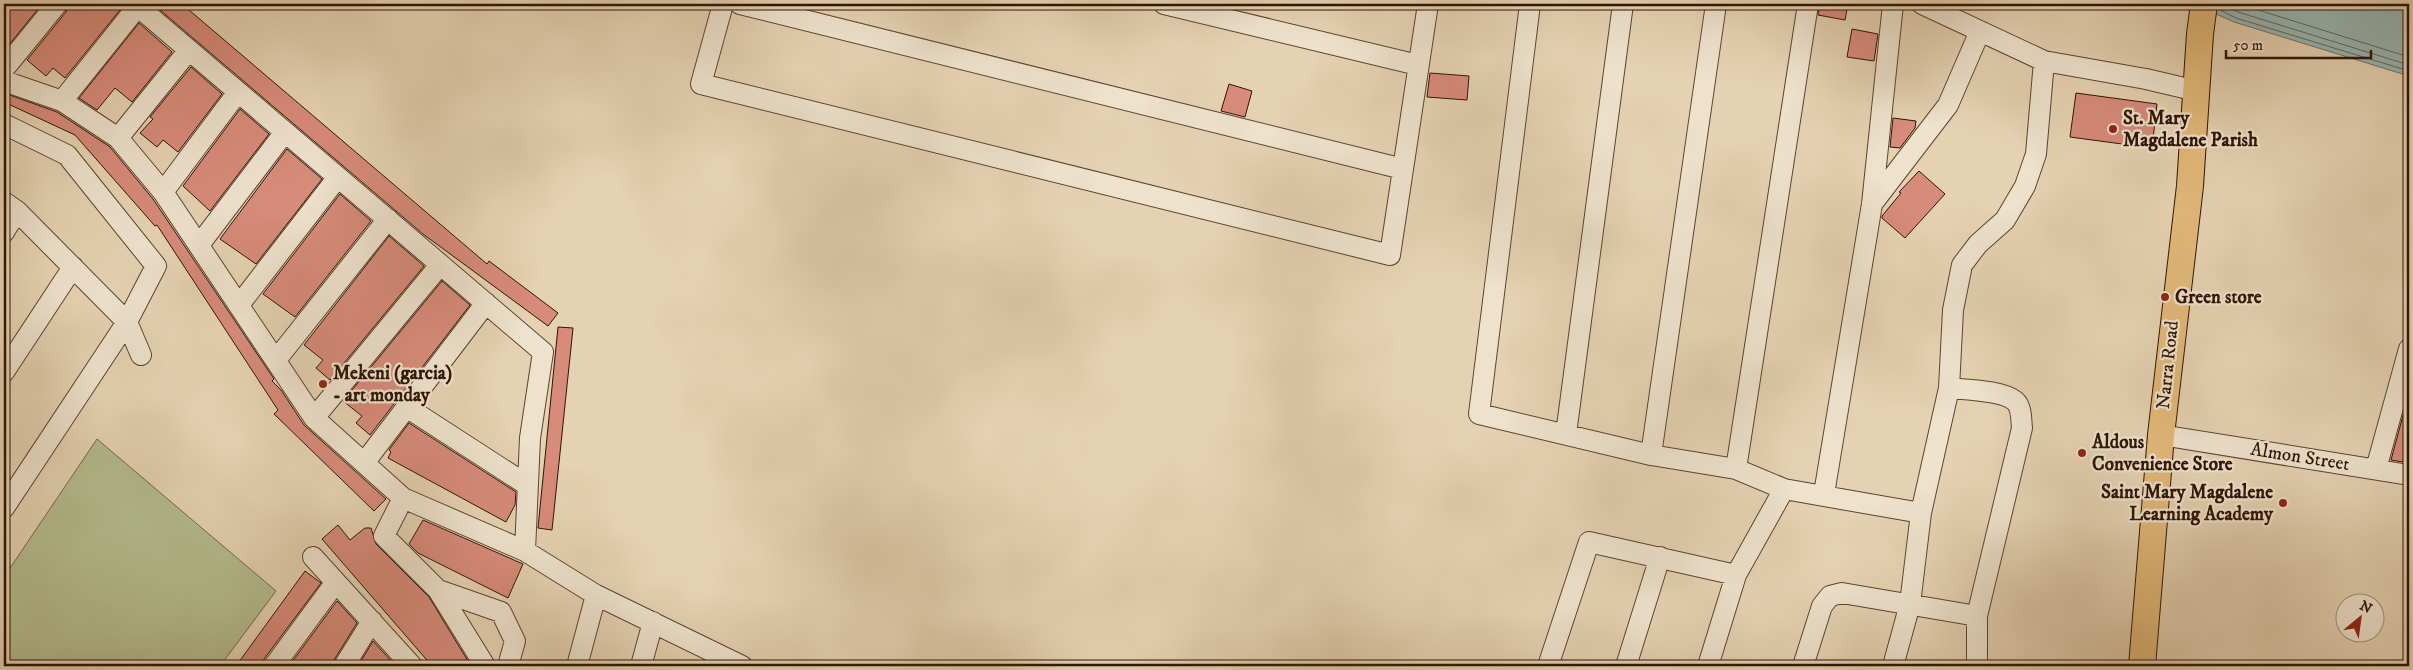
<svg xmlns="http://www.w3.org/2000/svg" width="2413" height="670" font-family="'IM FELL DW Pica',serif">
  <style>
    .green { fill: #b4bc8d; stroke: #726849 }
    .water { fill: #97b6b3; stroke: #6d756d }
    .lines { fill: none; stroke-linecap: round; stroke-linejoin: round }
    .shore { stroke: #63655c; stroke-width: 1 }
    .building { fill: #d78b7a; stroke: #2f1405 }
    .minor-casing { stroke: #5c4430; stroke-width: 22 }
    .major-casing { stroke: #2f1405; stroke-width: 28 }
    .minor { stroke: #eee2cd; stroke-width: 20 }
    .major { stroke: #e2b979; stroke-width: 26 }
    .poi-dot { fill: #8f2418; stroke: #eee2cd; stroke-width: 2 }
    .labels { text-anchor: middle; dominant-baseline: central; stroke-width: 4.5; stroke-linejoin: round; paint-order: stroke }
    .poi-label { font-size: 19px; font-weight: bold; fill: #2f1405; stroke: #eee2cd; text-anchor: start }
    .street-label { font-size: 19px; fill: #2f1405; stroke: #eee2cd }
  </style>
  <rect width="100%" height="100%" fill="#e5d2b2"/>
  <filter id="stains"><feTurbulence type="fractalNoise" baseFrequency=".004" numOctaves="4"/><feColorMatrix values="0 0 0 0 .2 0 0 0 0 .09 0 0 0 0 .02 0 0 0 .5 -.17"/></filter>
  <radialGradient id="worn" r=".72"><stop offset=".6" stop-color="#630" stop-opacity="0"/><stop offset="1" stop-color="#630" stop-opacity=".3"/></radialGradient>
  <!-- green -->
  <path class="green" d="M97,439L276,591L220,666H4V577Z"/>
  <!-- water -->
  <path class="water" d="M2194,4H2409V76L2234,22Z"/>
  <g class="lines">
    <!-- shore -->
    <path class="shore" d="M2221,4L2238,12L2409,65
      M2239,4L2409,57
      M2218,9L2236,18L2409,71"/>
  </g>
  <!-- building -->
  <path class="building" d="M4,4H42L4,51Z
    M69,4L124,5L65,78L53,68L46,76L27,60L66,12Z
    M153,4H182L487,264L489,261L558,313L548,326L423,234Z
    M1820,4H1848L1845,20L1818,15Z
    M139,23L172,52L132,102L115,88L97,110L79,98Z
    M1852,29L1878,34L1874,61L1847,57Z
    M191,67L222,94L178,152L163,140L157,147L140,133L153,119L150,117Z
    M1430,73L1469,76L1467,100L1427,97Z
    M1229,84L1252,91L1245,117L1221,111Z
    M4,93L57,112L110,147L153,199L274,379L272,381L281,390L304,425L386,499L374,511L274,414L278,410L157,225L155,226L75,135L4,102Z
    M2076,93L2157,104L2152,148L2070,137Z
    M240,109L269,134L210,211L183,186Z
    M1893,118L1916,121L1915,128L1900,148L1890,147Z
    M287,149L322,179L256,264L220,239Z
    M1919,171L1945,194L1905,238L1882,218V216L1901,193L1899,192Z
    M340,194L371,221L295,317L263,294Z
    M389,236L424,266L330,380L316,368L323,360L304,345Z
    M442,281L470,305L370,435L356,423L362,416L343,401Z
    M558,327L573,328L552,530L538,528Z
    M2409,393V463L2391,460Z
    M409,423L516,492L515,505L506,522L388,458L391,452L389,450Z
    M423,520L523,564L508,598L418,553L409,544Z
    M338,525L350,540L365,528H371L376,544L429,597L471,666H432L322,539Z
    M305,571L321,583L264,659L262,666H236Z
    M337,601L357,623L334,660L332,666H289Z
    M373,641L394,664L393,666H358Z"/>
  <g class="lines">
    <defs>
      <path id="minor" d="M135,4L543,352L530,438L525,551
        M723,4L701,84L1390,255L1428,4
        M740,4L1403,169
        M1164,4L1418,65
        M1530,4L1479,414L1651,455L1736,469L1784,489L1921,513
        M1922,4L2044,61L2146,79L2197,91
        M4,69L57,4
        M4,81L62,101L118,138L163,192L314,418L403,498L525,551L596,595L742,666
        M62,101L138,6
        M4,124L67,155L156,266L127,322L4,508
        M118,138L189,50
        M163,192L238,92
        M4,202L17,211L127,322L141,355
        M1872,204L1948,105L1980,31
        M4,232L17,211
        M199,245L285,132
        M239,305L338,177
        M276,360L388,219
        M4,372L73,267
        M1949,388C1966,390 2002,390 2015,401C2022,407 2021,420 2022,428L1977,616V666
        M408,408L527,485
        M314,418L440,265
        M1566,434L1623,4
        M2161,435L2409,475
        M1651,455L1716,4
        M364,463L486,303
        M1736,469L1808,4
        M2376,469L2409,349
        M1824,494L1872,204L1893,4
        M403,498L384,536L438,590L485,666
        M313,557L412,666
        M438,590L501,612L515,641L508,666
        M274,666L336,582
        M344,666L372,621
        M577,666L596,595
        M641,666L653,622
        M1548,666L1589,542L1736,575
        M1626,666L1660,557
        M1708,666L1736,575L1784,489
        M1803,666L1822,606L1830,596L1842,593L1977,616
        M1893,666L1910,604L1921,513L1949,388L1953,310L1962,265L1978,244L2005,220L2025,186L2036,154L2044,61"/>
      <path id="major" d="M2142,666L2161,435L2190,186L2200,34L2204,4"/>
    </defs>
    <!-- minor casing -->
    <use href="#minor" class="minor-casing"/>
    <!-- major casing -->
    <use href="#major" class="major-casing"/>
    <!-- minor -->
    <use href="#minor" class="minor"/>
    <!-- major -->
    <use href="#major" class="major"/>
  </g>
  <!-- markers -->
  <g class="poi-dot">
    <circle cx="2113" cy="129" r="5"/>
    <circle cx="2165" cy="297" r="5"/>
    <circle cx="323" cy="384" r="5"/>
    <circle cx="2082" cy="453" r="5"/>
    <circle cx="2283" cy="503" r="5"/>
  </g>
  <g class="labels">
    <!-- poi labels -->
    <g class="poi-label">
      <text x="2123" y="118">St. Mary<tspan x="2123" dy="22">Magdalene Parish</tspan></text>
      <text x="2175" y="297">Green store</text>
      <text x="333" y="373">Mekeni (garcia)<tspan x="333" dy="22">- art monday</tspan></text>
      <text x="2092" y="442">Aldous<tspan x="2092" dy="22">Convenience Store</tspan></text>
      <text x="2273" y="492" text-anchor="end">Saint Mary Magdalene<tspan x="2273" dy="22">Learning Academy</tspan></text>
    </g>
    <!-- street labels -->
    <g class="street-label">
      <text transform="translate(2168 365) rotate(-84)">Narra Road</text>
      <text transform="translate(2300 457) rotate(9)">Almon Street</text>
    </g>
  </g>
  <!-- margin -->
  <rect width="2413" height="670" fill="none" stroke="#e5d2b2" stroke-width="20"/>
  <rect x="5" y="5" width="2403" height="660" fill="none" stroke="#2f1405" stroke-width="2.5"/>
  <rect x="10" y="10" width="2393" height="650" fill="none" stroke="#2f1405"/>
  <!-- north arrow -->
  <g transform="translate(2360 618) rotate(29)"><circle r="24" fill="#eee2cd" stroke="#a2907d"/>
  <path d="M0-4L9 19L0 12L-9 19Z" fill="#8f2418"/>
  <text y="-8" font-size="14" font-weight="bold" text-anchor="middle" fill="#2f1405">N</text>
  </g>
  <!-- scale -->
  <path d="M2226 50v8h145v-8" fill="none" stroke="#2f1405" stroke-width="2.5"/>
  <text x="2233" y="50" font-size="15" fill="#2f1405" stroke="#eee2cd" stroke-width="4" paint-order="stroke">50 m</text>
  <rect width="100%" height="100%" filter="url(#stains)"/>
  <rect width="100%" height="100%" fill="url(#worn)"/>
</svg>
